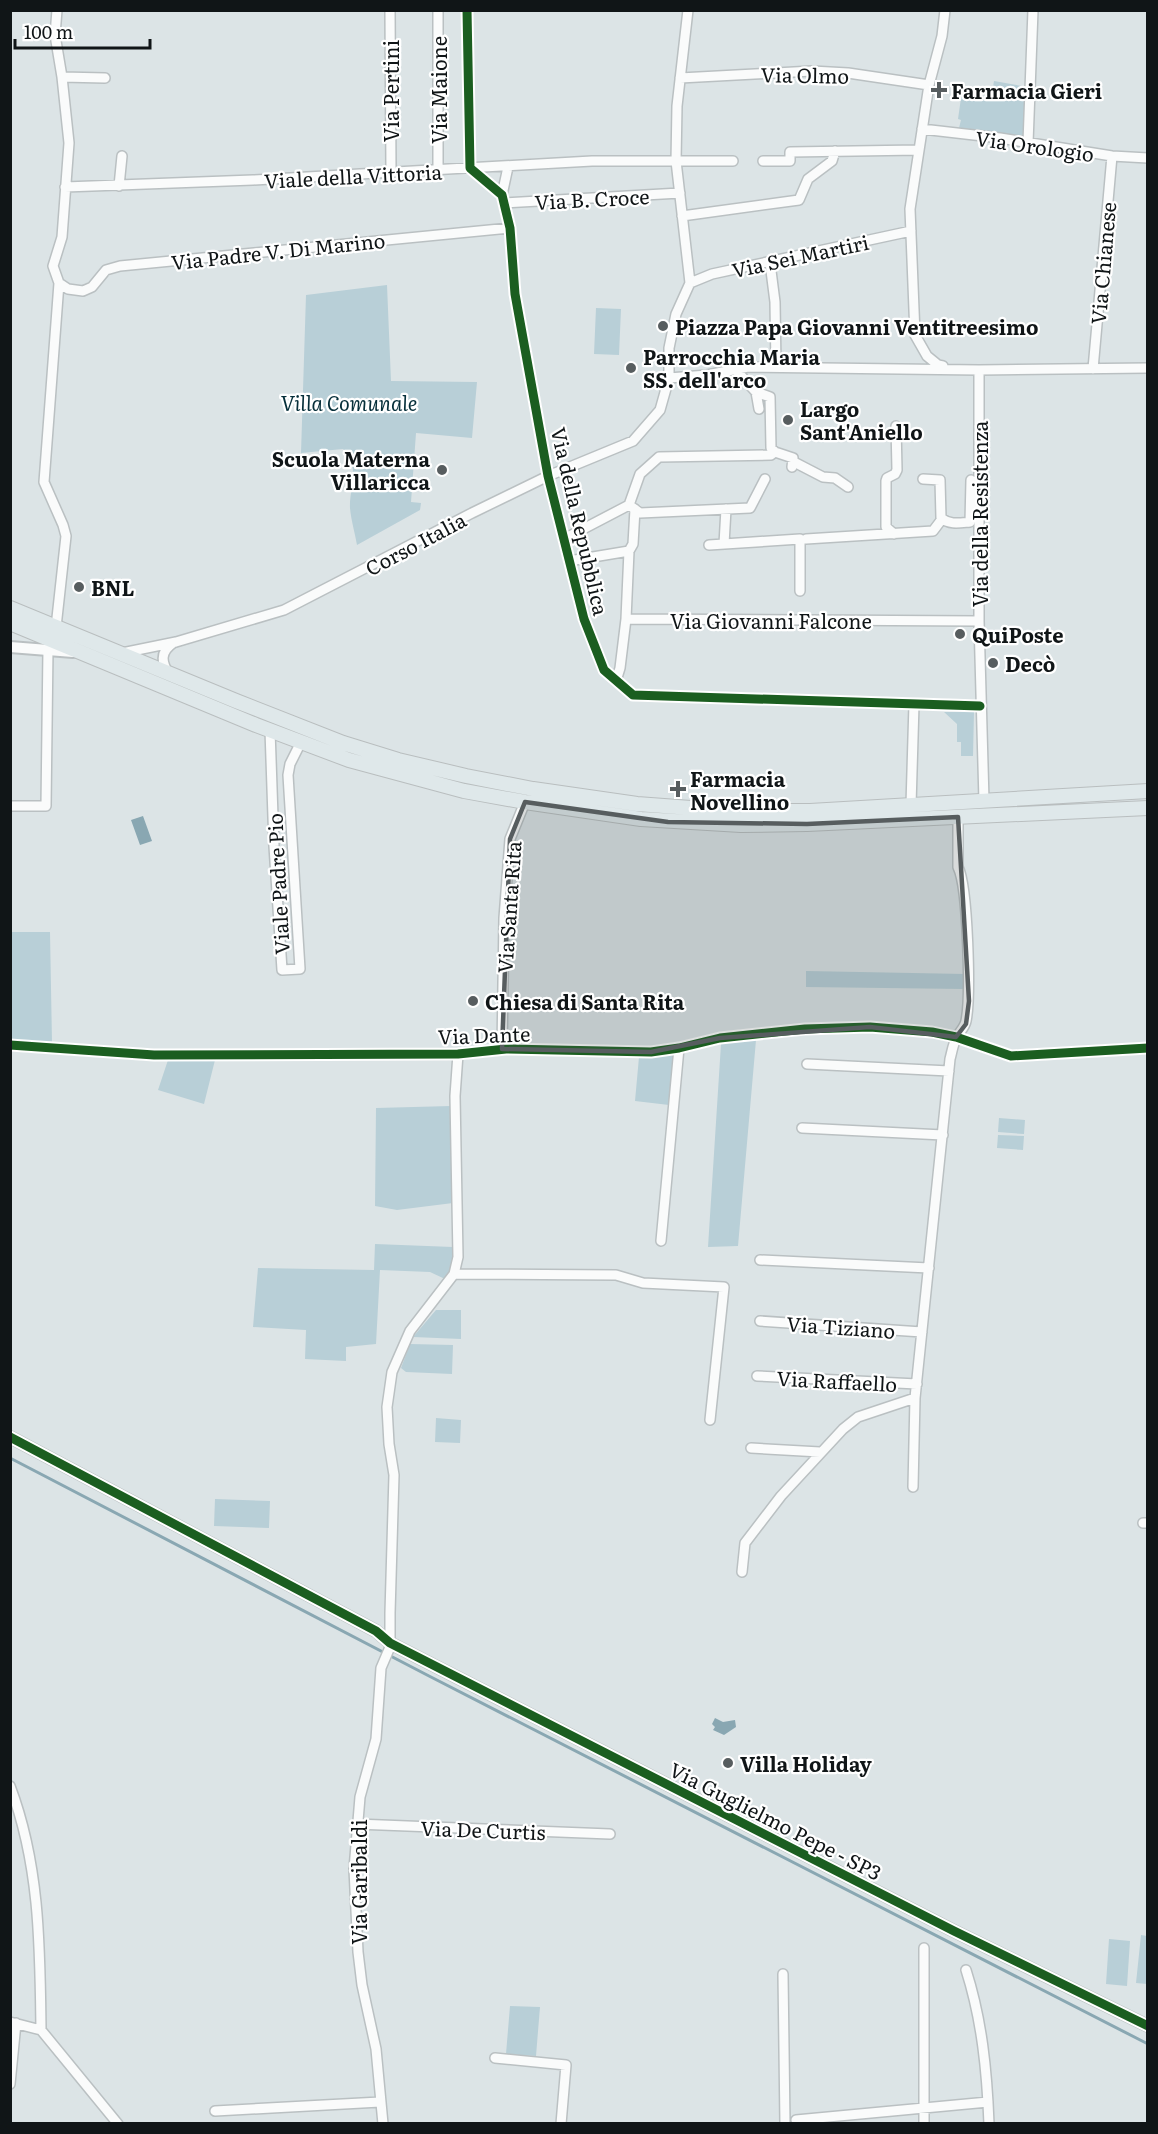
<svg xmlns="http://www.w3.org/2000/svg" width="1158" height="2134" font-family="Literata,serif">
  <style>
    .green { fill: #b8cfd7 }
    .water { fill: #89a7b2 }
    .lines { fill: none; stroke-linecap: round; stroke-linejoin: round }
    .stream { stroke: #89a7b2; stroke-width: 3 }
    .minor-casing { stroke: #bac0c2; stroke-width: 12 }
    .tertiary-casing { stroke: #bac0c2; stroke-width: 14 }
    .primary-casing { stroke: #b9bebf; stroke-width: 16 }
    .minor { stroke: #fafbfb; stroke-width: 9 }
    .tertiary { stroke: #fafbfb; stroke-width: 10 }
    .primary { stroke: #dfe8ea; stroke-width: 14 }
    .cycleway-casing { stroke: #fff; stroke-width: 13 }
    .cycleway { stroke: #1b5e20; stroke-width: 9 }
    .marked { fill: #575d5f; fill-opacity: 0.2; stroke: #575d5f; stroke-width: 4.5; stroke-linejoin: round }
    .poi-dot { fill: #575d5f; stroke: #fff; stroke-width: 2 }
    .labels { text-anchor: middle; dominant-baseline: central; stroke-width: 4.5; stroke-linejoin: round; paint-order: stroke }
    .street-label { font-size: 20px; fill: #101517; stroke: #fff }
    .poi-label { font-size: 20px; font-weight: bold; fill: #101517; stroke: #fff; text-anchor: start }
    .park-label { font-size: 20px; font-style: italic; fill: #062f3a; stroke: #fff }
  </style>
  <rect width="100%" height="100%" fill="#dce4e6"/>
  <!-- green -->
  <path class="green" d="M994,81L1027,87L1024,136L959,128L961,120L958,119L962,91L991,98Z
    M387,285L391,381L477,382L472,438L416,433L411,502L421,503L420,510L357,545C355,533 351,520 350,508C349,489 361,464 343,449L301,453L306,295Z
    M596,308L621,309L619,355L594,354Z
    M944,712H974L973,756H961V742H957V724Z
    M11,932H50L52,1043L11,1041Z
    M806,971L965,974L964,989L806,987Z
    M756,1040L738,1246L708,1247L721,1044Z
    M674,1053L669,1105L635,1101L639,1057Z
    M168,1060H215L204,1104L158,1090Z
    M451,1106L453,1203L397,1210L375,1206L376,1108Z
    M999,1118L1025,1120L1024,1134L998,1132Z
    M998,1135L1024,1136L1023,1150L997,1148Z
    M375,1244L453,1247L451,1269L445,1279L430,1272L380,1270L376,1344L346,1347V1361L305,1359L306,1330L253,1327L258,1268L374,1270Z
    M436,1310H461V1339L413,1337Z
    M410,1344L453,1345L452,1374L406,1372L401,1368Z
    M436,1418L461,1420L460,1443L435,1442Z
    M215,1499L270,1501L269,1528L214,1526Z
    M1141,1935L1147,1936V1984L1136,1983Z
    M1109,1939L1130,1941L1127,1986L1106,1984Z
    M510,2006L540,2007L536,2056L506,2054Z"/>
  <!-- water -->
  <path class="water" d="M143,816L152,841L140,845L131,820Z
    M715,1718L723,1722L735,1720L736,1727L724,1735L713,1730L715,1727L712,1724Z"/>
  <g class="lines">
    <!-- stream -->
    <path class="stream" d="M10,1458L429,1676L1148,2044"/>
    <defs>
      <path id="minor" d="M390,10L391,172
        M438,10V170
        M467,10L470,168L502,195L510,228L515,294L548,476L584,619L604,670L633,695L980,706
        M688,10L677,106L676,161L690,283
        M62,77L105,78
        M680,78L812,71L848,73L929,85
        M922,129L1000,138L1112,156L1148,158
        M1028,143L1033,10
        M763,161H790V152L919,150
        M119,186L122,156
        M65,187L253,180L592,161H733
        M502,195L508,167
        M504,203L680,193
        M682,216L799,200L808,179L832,161L835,151
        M770,263L775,302L776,367
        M59,283L68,289L83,291L92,287L106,270L120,266L510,228
        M690,283L712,274L911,231
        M943,366L938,365L927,356L915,335L910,209L929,85L942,36L945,10
        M735,369L756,392L759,409
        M1093,369L1112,156
        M979,370V621L984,801
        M669,378L707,375L748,367L979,370L1148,368
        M756,392L770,397L771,448L775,452L793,458L792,467
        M794,462L823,477L835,478L848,487
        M923,479L940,480L941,518C950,525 959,523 970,522L971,480
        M629,505L640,474L659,457L771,455L775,452
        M894,534L886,527V481L887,478L895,474L897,470L896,426
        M564,539L629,505L640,513L750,508L765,479
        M806,539L933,531L942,519
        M724,544L726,509
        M709,545L800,539V591
        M569,561L629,551L633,544L635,509
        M626,619L629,551
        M56,627L66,536L63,525L44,482L59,283L53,266L62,237L69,143L62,77L55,35L57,10
        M122,653L176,642L284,610L472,513L548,476L633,441L660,410L669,378V348L676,314L690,283
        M169,674C161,662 160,652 173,643
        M616,681L620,668L626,619L979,621
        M270,730L274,846L282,970L300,969L288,775L290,764L301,742
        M911,805L914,704
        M10,806H46L48,649
        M10,1045L154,1055L458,1054L506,1049L651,1052L679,1048L720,1038L805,1029L870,1027L932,1032L956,1037L1011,1056L1148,1048
        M502,1049L504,918L510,839L525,802
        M807,1064L949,1071
        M802,1128L943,1135
        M661,1241L679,1048
        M760,1260L929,1268
        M454,1274L616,1275L643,1283L724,1287L710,1420
        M760,1321L922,1332
        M757,1376L917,1384
        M751,1448L820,1452
        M913,1487L915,1398L950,1059C952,1052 953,1043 957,1037C960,1031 965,1027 966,1021C971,997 968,887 958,867V817
        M1143,1523H1148
        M742,1572L745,1543L781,1496L843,1429L858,1417L915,1398
        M10,1786C40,1865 40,1947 41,2030
        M356,1824L610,1834
        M966,1970C982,2020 987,2071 989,2124
        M783,1974L785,2124
        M10,2022L41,2030L118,2124
        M495,2058L566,2065L561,2124
        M10,2084L16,2023
        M215,2111L380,2102
        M796,2120L988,2102
        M383,2124L376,2049L362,1985L358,1952L354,1869L360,1797L376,1739L381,1668L390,1647V1613L394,1475L389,1444L387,1407L392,1372L410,1331L454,1274L458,1257L455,1096L458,1054
        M924,2124V1948"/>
      <path id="tertiary" d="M10,647L73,652
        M10,1437L376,1631L390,1643L954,1931L1148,2026"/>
      <path id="primary" d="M10,608L236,701L343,743L398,760L466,776L533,789L637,804L731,811H810L1148,791
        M10,623L256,725L349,760L464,791L525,802L641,819L741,825L807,824L1148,808"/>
    </defs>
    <!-- minor casing -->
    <use href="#minor" class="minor-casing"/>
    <!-- tertiary casing -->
    <use href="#tertiary" class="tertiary-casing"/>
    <!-- primary casing -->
    <use href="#primary" class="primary-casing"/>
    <!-- minor -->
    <use href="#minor" class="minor"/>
    <!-- tertiary -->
    <use href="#tertiary" class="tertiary"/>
    <!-- primary -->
    <use href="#primary" class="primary"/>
    <defs>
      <path id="cycleway" d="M467,10L470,168L502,195L510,228L515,294L548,476L584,619L604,670L633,695L980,706
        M10,1045L154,1055L458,1054L506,1049L651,1052L679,1048L720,1038L805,1029L870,1027L932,1032L956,1037L1011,1056L1148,1048
        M10,1437L376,1631L390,1643L954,1931L1148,2026"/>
    </defs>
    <!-- cycleway casing -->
    <use href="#cycleway" class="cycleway-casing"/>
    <!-- cycleway -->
    <use href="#cycleway" class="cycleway"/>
  </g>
  <!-- marked area -->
  <path class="marked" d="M525,802L668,822L807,824L958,817L969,1001L966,1024L956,1037L870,1027L720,1038L651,1052L502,1049L510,839Z"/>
  <!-- markers -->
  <g class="poi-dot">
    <path d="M936 81h6v6h6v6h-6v6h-6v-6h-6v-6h6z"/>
    <circle cx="663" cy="326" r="6"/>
    <circle cx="631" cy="368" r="6"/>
    <circle cx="788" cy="420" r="6"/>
    <circle cx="442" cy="470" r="6"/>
    <circle cx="79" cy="587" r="6"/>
    <circle cx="960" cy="634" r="6"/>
    <circle cx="993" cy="663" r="6"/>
    <path d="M675 780h6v6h6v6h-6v6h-6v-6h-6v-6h6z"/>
    <circle cx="473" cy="1001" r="6"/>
    <circle cx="728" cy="1763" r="6"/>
  </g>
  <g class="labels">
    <!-- street labels -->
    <g class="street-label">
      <text transform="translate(805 74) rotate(1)">Via Olmo</text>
      <text transform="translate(438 90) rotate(-90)">Via Maione</text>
      <text transform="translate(390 91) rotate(-90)">Via Pertini</text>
      <text transform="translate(1035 145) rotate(8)">Via Orologio</text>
      <text transform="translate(353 175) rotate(-3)">Viale della Vittoria</text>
      <text transform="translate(592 198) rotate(-3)">Via B. Croce</text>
      <text transform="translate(278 250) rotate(-6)">Via Padre V. Di Marino</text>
      <text transform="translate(800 255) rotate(-12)">Via Sei Martiri</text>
      <text transform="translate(1102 263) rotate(-85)">Via Chianese</text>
      <text transform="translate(979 514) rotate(-90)">Via della Resistenza</text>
      <text transform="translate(581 521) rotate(77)">Via della Repubblica</text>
      <text transform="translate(415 543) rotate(-28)">Corso Italia</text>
      <text x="771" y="620">Via Giovanni Falcone</text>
      <text transform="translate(277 884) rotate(-93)">Viale Padre Pio</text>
      <text transform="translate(508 907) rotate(-86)">Via Santa Rita</text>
      <text transform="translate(484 1034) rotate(-2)">Via Dante</text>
      <text transform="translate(841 1326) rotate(4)">Via Tiziano</text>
      <text transform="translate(837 1380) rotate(3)">Via Raffaello</text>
      <text transform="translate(776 1820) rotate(27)">Via Guglielmo Pepe - SP3</text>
      <text transform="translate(483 1829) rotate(2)">Via De Curtis</text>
      <text transform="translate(358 1882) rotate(-90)">Via Garibaldi</text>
    </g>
    <!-- poi labels -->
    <g class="poi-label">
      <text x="951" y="90">Farmacia Gieri</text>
      <text x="675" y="326">Piazza Papa Giovanni Ventitreesimo</text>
      <text x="643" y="356">Parrocchia Maria<tspan x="643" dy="23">SS. dell'arco</tspan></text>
      <text x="800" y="408">Largo<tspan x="800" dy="23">Sant'Aniello</tspan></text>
      <text x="430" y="458" text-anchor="end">Scuola Materna<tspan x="430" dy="23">Villaricca</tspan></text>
      <text x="91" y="587">BNL</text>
      <text x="972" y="634">QuiPoste</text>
      <text x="1005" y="663">Decò</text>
      <text x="690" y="778">Farmacia<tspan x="690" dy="23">Novellino</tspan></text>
      <text x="485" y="1001">Chiesa di Santa Rita</text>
      <text x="740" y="1763">Villa Holiday</text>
    </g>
    <!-- park labels -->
    <g class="park-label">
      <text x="349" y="402">Villa Comunale</text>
    </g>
  </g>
  <!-- border -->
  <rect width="1158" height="2134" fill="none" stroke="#101517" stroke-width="24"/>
  <!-- scale -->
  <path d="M15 39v9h135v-9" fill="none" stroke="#101517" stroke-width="3"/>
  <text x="24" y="39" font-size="18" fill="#101517" stroke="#ffffff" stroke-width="4.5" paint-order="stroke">100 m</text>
</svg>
